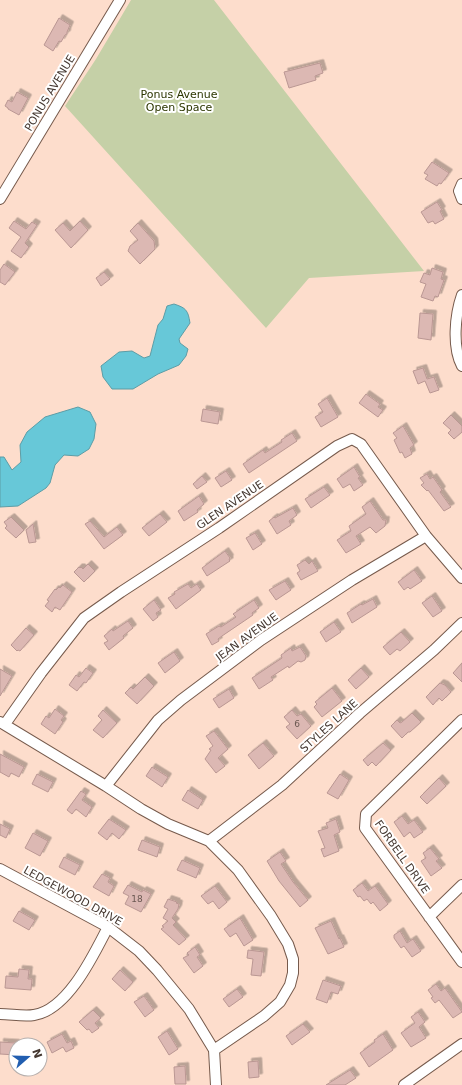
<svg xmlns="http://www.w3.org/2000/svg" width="462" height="1085" font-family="'DejaVu Sans',sans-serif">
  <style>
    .green { fill: #c5d0a7 }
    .water { fill: #67c8d8; stroke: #5d9da6 }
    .building { fill: #dcb8b3; stroke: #ba9793; filter: url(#shadow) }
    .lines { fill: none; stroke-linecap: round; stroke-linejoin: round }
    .minor-casing { stroke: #765a4c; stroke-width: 12 }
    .minor { stroke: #fff; stroke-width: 10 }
    .labels { text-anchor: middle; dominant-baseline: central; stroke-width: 4; stroke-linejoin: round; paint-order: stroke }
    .number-label { font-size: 9px; fill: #6b5852 }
    .street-label { font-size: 11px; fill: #453831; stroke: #fff }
    .park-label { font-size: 11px; fill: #2c3600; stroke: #fff }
  </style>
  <defs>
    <filter id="shadow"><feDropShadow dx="3.5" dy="-3.5" stdDeviation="0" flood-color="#0004"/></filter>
  </defs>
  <rect width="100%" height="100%" fill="#fdddcc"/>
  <!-- green -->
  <path class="green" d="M131,0H214L424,271L309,278L266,328L65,106L96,59Z"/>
  <!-- water -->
  <path class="water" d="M174,304C186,308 188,310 190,323L179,339L180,343L188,349L186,356L179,365L158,374L133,389H112L103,377L101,366L119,352L132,351L144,358L150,356L158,325L163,319L167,306Z
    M78,407L90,412L96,424L94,439L89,449L78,456L64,455L55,465L50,483L46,488L18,506L0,507V457H4L12,470L21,462L20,445L27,432L45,417Z"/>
  <!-- building -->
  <path class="building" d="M59,18L70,25L67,32V34L65,35L61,42L59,41L53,51L44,45Z
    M320,63L323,73L315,76L316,80L289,88L284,72Z
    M17,92L28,98L19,115L8,109V108L5,106L8,100L12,102Z
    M432,162L449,173L444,180L441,184L439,183L437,186L425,179L428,175L424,173Z
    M437,202L442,210L440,211L444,219L435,224L433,221L428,223L421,212Z
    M14,221L26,229L32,222L37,225L25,243L29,247L21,258L11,251L21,237L9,228Z
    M80,221L88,230L71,248L55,230L63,223L70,231Z
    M138,223L154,241L155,249L140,264L128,251L130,246L138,240L130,231Z
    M4,264L15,272L5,285L0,282V270Z
    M432,268L443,272L441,279L444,280L438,297L435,296L433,301L421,297L426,284L420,282L424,273L430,275Z
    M104,272L110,279L101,286L96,278Z
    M420,313L433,314L431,340L418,338Z
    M423,368L427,379L434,377L439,390L430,393L425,381L418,384L413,371Z
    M366,394L380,404L378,407L383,410L378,417L359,403Z
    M327,398L338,417L321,427L315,417L323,412L318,404Z
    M203,409L220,412L218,424L201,421Z
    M451,415L462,426V432L454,439L448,433L451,430L443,423Z
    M403,426L414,445L410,448L412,454L405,458L402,452L400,453L394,440L397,438L393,433Z
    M292,433L297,441L249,473L243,464L263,450L265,453L282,442L281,440Z
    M354,467L360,477L358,478L363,485L354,491L350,484L343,488L337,479Z
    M226,471L232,480L221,487L215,478Z
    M427,474L430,479L433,477L442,490L440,492L451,507L444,511L428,490L427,491L421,485L424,483L420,478Z
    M202,476L207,482L197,489L193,484Z
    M324,487L330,495L311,508L305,499Z
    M199,496L204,504L197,510L198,512L184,521L178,511Z
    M370,501L383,520H386L385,526L376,533L370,527L356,536L361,544L346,553L337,540L351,531L349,526L366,514L362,507Z
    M293,508L297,515L289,521L291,525L277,534L269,521L274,517L275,518Z
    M160,514L167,522L149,536L142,528Z
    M11,517L24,530L16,538L5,528L7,526L4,522Z
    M90,521L104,537L117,527L123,535L104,549L85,524Z
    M33,524L36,542L29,543L26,530Z
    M255,533L262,544L253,550L246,538Z
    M225,551L230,558L229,560L230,561L207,576L202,568Z
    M305,560L309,564L312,561L318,571L301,580L297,573L300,571L297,565Z
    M88,564L95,571L84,582L74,572L79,567L80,568L81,567L83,569Z
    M414,570L422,581L410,589L408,587L404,590L398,582Z
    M285,581L291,590L276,600L269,590Z
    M188,584L191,588L197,584L201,590L176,609L168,598L175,594L174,592Z
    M63,585L72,592L60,610L55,607L52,612L45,606L49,601L47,600L55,589L56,590L59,587L60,588Z
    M432,596L442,611L433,617L422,603Z
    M373,599L377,607L352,623L347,613L361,604L362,605Z
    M154,600L161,610L156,613L158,617L153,621L143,609Z
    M254,600L259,608L252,613L253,615L222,636L218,639L219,641L212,645L206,634L219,626L221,627L236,617L233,614Z
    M128,621L133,628L123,636L124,638L109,650L104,643L108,641L104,636L112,629L113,631Z
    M334,622L341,632L326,642L320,632Z
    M26,628L34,635L20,651L18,650L17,651L11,645Z
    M401,632L410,642L400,651L397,649L390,655L383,647Z
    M300,647L306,656L305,660L301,662L298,661L289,668L288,666L271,677L273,680L259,689L252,678L282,658L281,655L291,648L292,651Z
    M174,652L180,661L165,673L158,663Z
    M462,663V682L453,673Z
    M86,668L93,673L86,683L84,682L77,691L69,685L76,675L79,677Z
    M361,668L369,677L356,689L348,680Z
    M0,669L12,676L0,696Z
    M145,677L154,686L137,704L125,693L131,687L133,689Z
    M440,683L445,685L451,692L442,701L439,698L433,705L426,697Z
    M332,688L342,701L322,717L314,707L317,704L315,702Z
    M229,689L234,698L219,708L213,699Z
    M55,709L64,716L61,720L63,722L55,734L41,724L46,716L49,718Z
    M103,710L117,723L103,738L93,730L102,720L98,716Z
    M292,710L297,716L301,714L311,726L297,739L286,727L290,724L284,717Z
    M412,713L421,722L410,732H408L402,738L391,726L397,720L400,723L402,722Z
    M214,731L228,749L218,758L225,766L216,773L205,759L211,750L209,749L213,746L206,736Z
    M263,743L274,756L259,769L248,755Z
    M383,743L391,750L376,766L372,762L368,766L363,760Z
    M0,754L24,767L19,777L11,773L9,777L0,772Z
    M152,767L168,777L162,787L146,776Z
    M37,774L53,782L48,792L32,784Z
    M340,774L349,780L338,799L327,793Z
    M439,778L446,786L427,804L420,797Z
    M188,790L203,800L198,809L182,800Z
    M81,791L86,794L82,800L92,807L86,817L76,809L72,814L67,810Z
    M402,816L408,824L414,820L423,832L414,838L410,832L404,837L394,822Z
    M109,819L126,830L119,839L112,833L107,840L98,833Z
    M336,819L340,832L334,835L339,851L324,857L321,849L325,848L318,831L328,828L326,823Z
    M0,824L10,829L6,838L0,835Z
    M33,833L48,841L40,856L25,848Z
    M142,840L160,847L157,857L138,850Z
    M430,848L439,859L436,861L442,868L431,876L421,861L426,858L423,853Z
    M280,852L286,861L281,864L293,882L308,900L300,907L279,881L267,861Z
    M64,857L80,865L75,875L59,867Z
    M182,860L200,868L196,878L177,870Z
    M102,874L110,878L108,882L114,886L109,896L93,887Z
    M362,883L368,891L375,886L388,904L380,911L373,902L371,904L367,899L364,901L360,896L358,897L353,890Z
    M128,885L142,892L143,890L151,894L141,912L125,904L129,896L123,893Z
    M215,886L227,902L219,909L213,901L208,904L201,896Z
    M168,899L177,902L176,903L179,904L178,909L172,918L176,922L173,925L186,939L179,945L161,929L164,927L162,926L168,921L163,918L168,909L164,907Z
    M19,911L35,920L29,930L13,921Z
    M240,918L253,940L244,946L236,933L230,937L224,929Z
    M331,921L339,939L340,938L344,947L328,954L315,928Z
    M400,931L407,943L413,939L421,951L412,957L404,946L401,948L394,938V935Z
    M195,947L200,955L197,957L203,966L194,973L183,958L189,955L187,953Z
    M248,950L264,952L261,976L251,975L253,959L247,958Z
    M19,969L29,970L28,979H32L31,990L5,988L6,976L18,977Z
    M120,970L133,982L125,991L112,979Z
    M323,980L341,986L338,994L331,992L327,1003L316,999Z
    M436,984L441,991L445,988L462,1012L453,1018L439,1000L435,1003L431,998L433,997L428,990Z
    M237,989L243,997L229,1007L223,999Z
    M144,996L154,1010L145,1017L134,1002Z
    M93,1010L101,1018L95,1023L99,1028L92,1033L89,1029L87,1030L79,1022Z
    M418,1012L425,1022L419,1027L426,1038L411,1047L401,1033L415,1023L411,1017Z
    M303,1024L310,1032L292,1045L286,1036Z
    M167,1031L178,1049L169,1055L158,1037Z
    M62,1034L67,1043L71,1041L74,1048L66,1052L63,1047L52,1053L47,1042Z
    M383,1034L393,1050L369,1067L360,1053L375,1042L374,1040Z
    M0,1042L16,1043V1055L0,1054Z
    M258,1061L259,1077L249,1078L248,1062Z
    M185,1066L186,1084H175L174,1067Z
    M350,1070L356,1078L345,1085H326Z"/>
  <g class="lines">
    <defs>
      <path id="minor" d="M462,184L459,191L462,199
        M0,199L120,0
        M462,295C455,315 452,347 462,366
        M462,720L366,814L365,828L462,962
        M0,722L106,786L141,809L168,824L209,841L238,870L271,916L288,944L293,959V973L290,985L280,1002L264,1016L214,1050
        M5,724L41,673L84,618L121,592L219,528L337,446L352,439L361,444L426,536L462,578
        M106,786L158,720L181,700L261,640L352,580L426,536
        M209,841L282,785L360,713L434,650L462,623
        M0,869L108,927L139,951L157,970L189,1009L214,1050L216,1085
        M429,917L462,885
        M0,1014C11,1014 24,1017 34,1015C68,1010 94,954 108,927
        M404,1085L462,1044"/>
    </defs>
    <!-- minor casing -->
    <use href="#minor" class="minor-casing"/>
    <!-- minor -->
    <use href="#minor" class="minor"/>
  </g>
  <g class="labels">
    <!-- number labels -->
    <g class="number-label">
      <text x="297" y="724">6</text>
      <text x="137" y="899">18</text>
    </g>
    <!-- street labels -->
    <g class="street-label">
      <text transform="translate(50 93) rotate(-59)">PONUS AVENUE</text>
      <text transform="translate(230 505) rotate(-34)">GLEN AVENUE</text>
      <text transform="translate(247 637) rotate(-36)">JEAN AVENUE</text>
      <text transform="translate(329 726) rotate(-42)">STYLES LANE</text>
      <text transform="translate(402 857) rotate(55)">FORBELL DRIVE</text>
      <text transform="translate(73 896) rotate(29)">LEDGEWOOD DRIVE</text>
    </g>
    <!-- park labels -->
    <g class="park-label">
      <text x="179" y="94">Ponus Avenue<tspan x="179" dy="13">Open Space</tspan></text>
    </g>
  </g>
  <!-- north arrow -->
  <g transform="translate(28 1057) rotate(70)"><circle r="19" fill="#ffffff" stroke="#b5afad"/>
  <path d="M0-3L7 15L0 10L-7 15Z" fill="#215eb0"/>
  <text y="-6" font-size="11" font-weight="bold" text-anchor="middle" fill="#453831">N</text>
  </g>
</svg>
